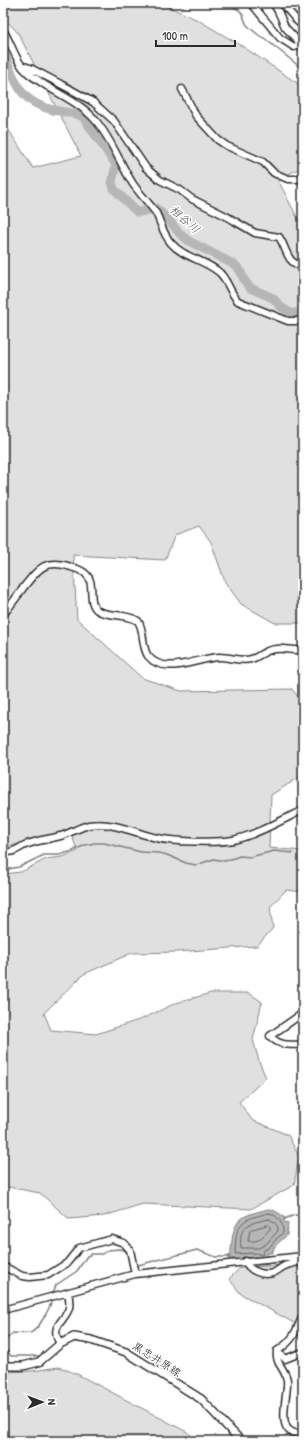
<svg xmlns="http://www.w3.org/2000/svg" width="306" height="1444" font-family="'Patrick Hand','Klee One',sans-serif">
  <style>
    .green { fill: #e0e0e0; stroke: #868686 }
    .water { fill: #b6b6b6; stroke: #7e7e7e }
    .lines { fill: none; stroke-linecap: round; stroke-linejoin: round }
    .shore { stroke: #636363; stroke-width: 1 }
    .stream { stroke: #7e7e7e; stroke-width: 1.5 }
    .river { stroke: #b6b6b6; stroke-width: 9 }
    .minor-casing { stroke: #2b2b2b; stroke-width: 9 }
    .major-casing { stroke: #2b2b2b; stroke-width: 10 }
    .minor { stroke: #fff; stroke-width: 6 }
    .major { stroke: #fff; stroke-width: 7 }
    .labels { text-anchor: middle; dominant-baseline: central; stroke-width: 3; stroke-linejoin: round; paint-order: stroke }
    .street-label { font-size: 11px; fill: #2b2b2b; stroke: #fff }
    .water-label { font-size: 12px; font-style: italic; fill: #5c5c5c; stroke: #fff }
  </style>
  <rect width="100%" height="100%" fill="#fff"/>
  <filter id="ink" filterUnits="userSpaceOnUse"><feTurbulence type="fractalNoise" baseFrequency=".025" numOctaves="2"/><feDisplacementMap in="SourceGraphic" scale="8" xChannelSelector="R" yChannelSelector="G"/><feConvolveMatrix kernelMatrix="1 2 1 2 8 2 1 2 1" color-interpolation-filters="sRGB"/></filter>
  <g filter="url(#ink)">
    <!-- green -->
    <path class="green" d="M3,3H160L198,20L245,48L303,87V169L296,170L278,180L298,219L303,222V623H275L241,604L225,582L211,542L199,526L175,535L165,560L73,555L77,619L142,678L181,691L292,689L303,703V775L271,795L269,848L303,851V892L286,890L270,907L273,928L257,946L177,952L132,953L84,974L44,1013L51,1030L96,1034L142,1019L176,1003L211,993H249L262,1002L253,1040L259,1061L266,1078L239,1102L252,1120L288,1135L299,1157L294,1185L251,1209L143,1204L104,1216L69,1219L40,1193L3,1186V874L21,872L46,859L62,857L78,851L69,830L11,846L3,844V121L33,168L81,156L18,33L3,17Z
      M303,1263V1328L241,1294L229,1279L240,1268Z
      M59,1367L77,1374L187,1432L198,1441H3V1372L32,1371Z"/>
    <!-- water -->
    <path class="water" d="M268,1209C274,1209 282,1215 286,1219L284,1220V1222L288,1223L287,1235L275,1246L272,1253H267L268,1265H257L256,1257L228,1259V1256L231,1255C230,1251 232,1245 232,1240C235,1215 247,1215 268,1209Z"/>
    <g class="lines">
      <!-- shore -->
      <path class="shore" d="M269,1213C278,1215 284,1224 283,1233L277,1238L269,1248L264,1250L262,1255L256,1253L235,1254C235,1249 236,1243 236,1238C239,1218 251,1218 269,1213Z
        M269,1219C274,1221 279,1226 278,1231L266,1244L259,1248H241C238,1224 250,1223 269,1219Z
        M268,1225L270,1226V1229C263,1236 259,1243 248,1241L250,1230Z"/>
      <!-- stream -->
      <path class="stream" d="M226,3C230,6 236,7 240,11C244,15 244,20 247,25C249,27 261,38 264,38L300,67L303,68
        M3,870L19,867L44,855H59L73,851L85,845L95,843H104L141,852L159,853L167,855L186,863L196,865L214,859L225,861L240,856L250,857L274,851L293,853
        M284,1219L295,1215L303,1216
        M134,1258L138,1265L197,1250L216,1257H230
        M54,1291L56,1285L77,1271L87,1256L92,1254H102L108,1250L119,1249L124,1250L129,1254
        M3,1342L13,1333C18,1333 25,1334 30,1333C38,1331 49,1309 52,1301
        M3,1346L11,1356H39"/>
      <!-- river -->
      <path class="river" d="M3,50C15,80 18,102 53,110C63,112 74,112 83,117L116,165L112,182L114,189L137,212H141L156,208L167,218L180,234L189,241L235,265L240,270L244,280L250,288L273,298L281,307L291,313H303"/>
      <defs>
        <path id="minor" d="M251,3L280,38L294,47L298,46V41L285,27L278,11L273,3
          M282,3L298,22L303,26
          M3,30C12,44 15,61 27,72C31,76 37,79 42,83C60,95 82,104 96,121C112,140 120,164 133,184C140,194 149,203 156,213C161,223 163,234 171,243C184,258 206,260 220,273C228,281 230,293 238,301L288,321H303
          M21,65L30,68L70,89L93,102L114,121L146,168L160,180L180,190L192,199L226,216L255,233L279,237C287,248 286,264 303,266
          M182,89L196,116L218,140L227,146L263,162L274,173L288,179H303
          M3,615C10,606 17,597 23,588C38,569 45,558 71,567C78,569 85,571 89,578C94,588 88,602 97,610C106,617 126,613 138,621C145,631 141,646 148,656C165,677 199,657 220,657C230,657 242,662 251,659C260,657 263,650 276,649C285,648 294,651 303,650
          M3,851C12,854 17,849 25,845C37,840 51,839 64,835C72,832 80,827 89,825C112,821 135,833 157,838C174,842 217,843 233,840C256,835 282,820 303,810
          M303,1013L270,1036C280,1047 290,1044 303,1045
          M245,1261C249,1271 263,1276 273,1273C278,1271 282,1266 287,1265C292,1263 298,1262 303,1262
          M3,1266L22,1276L30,1277L48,1275L67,1263L79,1248L112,1239L124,1243L130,1250L135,1274
          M3,1310L135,1274L303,1256
          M303,1315C296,1332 293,1341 277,1351C275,1364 285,1368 287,1380C289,1395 272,1438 303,1433
          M60,1344C49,1325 65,1322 69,1308C70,1303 69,1297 68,1292
          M277,1351L285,1359L303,1352"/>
        <path id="major" d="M3,1366H23L39,1362L60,1344L74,1337L91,1340L126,1352L201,1399L241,1441"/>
      </defs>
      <!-- minor casing -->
      <use href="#minor" class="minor-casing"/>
      <!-- major casing -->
      <use href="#major" class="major-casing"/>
      <!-- minor -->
      <use href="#minor" class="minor"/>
      <!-- major -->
      <use href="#major" class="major"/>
    </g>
  </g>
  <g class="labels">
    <!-- street labels -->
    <g class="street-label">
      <text transform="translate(157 1359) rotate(32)">黒忠井原線</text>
    </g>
    <!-- water labels -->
    <g class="water-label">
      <text transform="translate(185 219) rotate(42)">相谷川</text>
    </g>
  </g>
  <!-- margin -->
  <rect width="306" height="1444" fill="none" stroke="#fff" stroke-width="16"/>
  <rect x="8" y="8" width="290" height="1428" fill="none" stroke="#2b2b2b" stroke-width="1.5" filter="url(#ink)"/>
  <!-- north arrow -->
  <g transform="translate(42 1402) rotate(89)" stroke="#ffffff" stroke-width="3" paint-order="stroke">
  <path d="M0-3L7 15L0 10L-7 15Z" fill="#2b2b2b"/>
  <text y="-6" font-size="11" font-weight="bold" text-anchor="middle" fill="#2b2b2b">N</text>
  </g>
  <!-- scale -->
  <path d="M156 40v6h79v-6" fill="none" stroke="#2b2b2b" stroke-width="2"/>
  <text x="162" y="40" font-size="12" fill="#2b2b2b" stroke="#ffffff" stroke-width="3" paint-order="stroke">100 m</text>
</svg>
